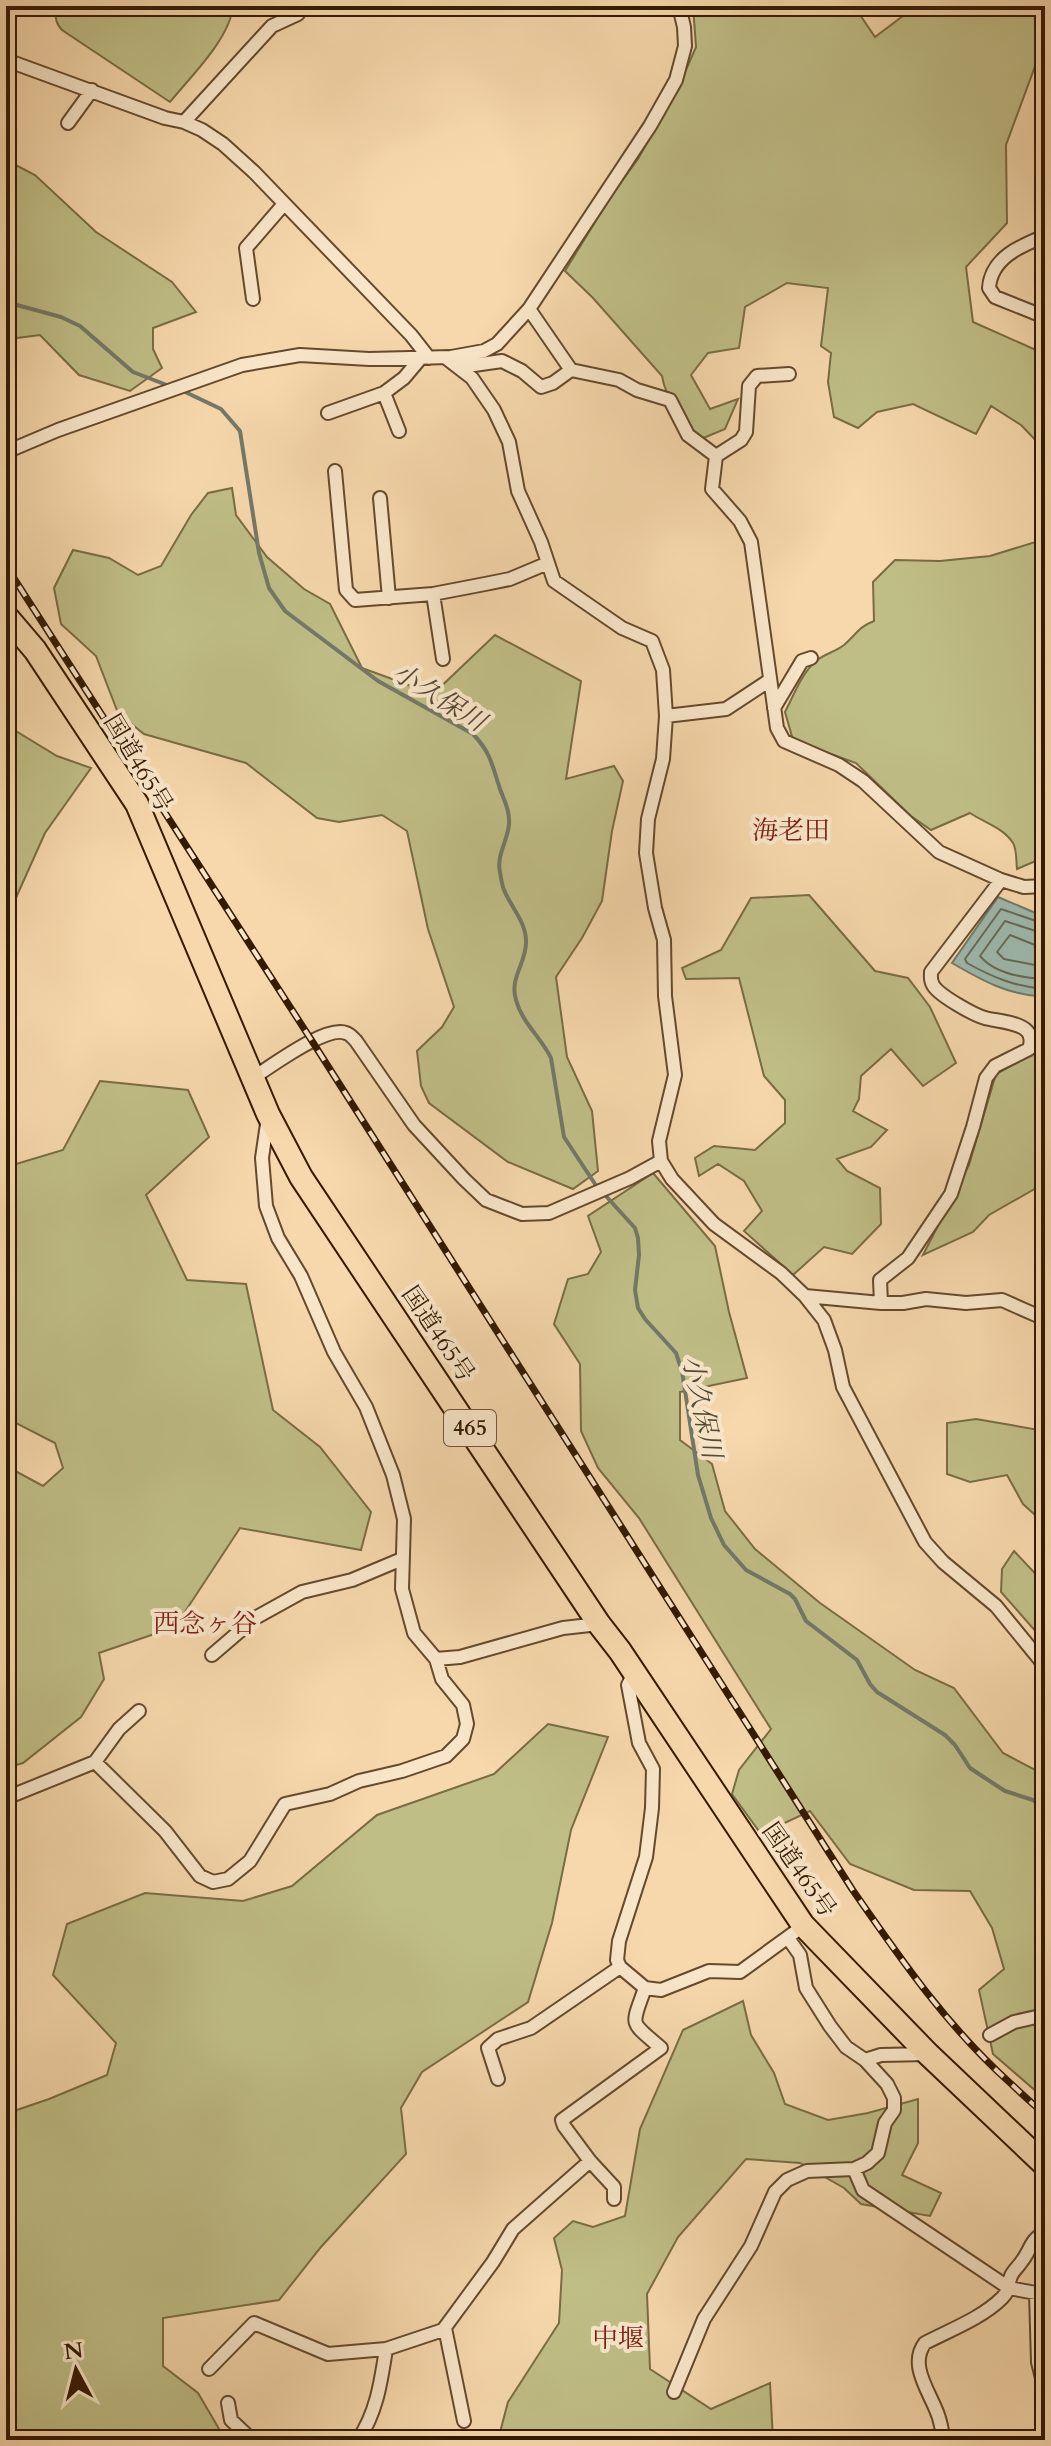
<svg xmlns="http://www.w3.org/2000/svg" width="1051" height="2446" font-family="Cardo,'Noto Serif JP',serif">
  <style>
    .green { fill: #c0be87; stroke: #7a6c44; stroke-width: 2 }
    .water { fill: #9db9ad; stroke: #737968; stroke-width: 2 }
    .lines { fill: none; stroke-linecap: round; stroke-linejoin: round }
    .shore { stroke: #686a57; stroke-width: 2 }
    .stream { stroke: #737968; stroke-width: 4 }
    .street-casing { stroke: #644a2c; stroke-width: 16 }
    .highway-casing { stroke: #341a01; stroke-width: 26 }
    .street { stroke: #f9e6c9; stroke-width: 12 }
    .highway { stroke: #f6d8ac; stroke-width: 22 }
    .rail-casing { stroke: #341a01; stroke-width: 7 }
    .rail { stroke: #f9e6c9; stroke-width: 4; stroke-dasharray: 12; stroke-linecap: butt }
    .labels { text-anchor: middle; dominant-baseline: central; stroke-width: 8; stroke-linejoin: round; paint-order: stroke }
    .shield { fill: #f9e6c9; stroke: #6f573d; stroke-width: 2 }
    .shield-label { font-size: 22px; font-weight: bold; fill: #341a01 }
    .street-label { font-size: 24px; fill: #341a01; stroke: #f9e6c9 }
    .water-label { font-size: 26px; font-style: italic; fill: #544a35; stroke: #f9e6c9 }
    .neighbourhood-label { font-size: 26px; fill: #7a1f14; stroke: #f9e6c9 }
  </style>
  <rect width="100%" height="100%" fill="#f6d8ac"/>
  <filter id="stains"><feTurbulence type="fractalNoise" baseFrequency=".0025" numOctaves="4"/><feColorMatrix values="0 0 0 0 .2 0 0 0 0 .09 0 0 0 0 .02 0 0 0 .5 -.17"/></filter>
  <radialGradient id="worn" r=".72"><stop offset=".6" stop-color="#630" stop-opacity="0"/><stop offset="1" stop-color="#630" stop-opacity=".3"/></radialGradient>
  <!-- green -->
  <path class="green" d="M59,6H233C230,39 190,77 170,102L62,30C55,22 54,16 59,6Z
    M693,6H854L875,37L912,9V6H1045V39L1006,145L1007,223L966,267L973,322L1045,354V450L1021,425L991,406L976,434L913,404L877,412L858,428L834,417L828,382L831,353L821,346L828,288L787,283L745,307L739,348L708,353L691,375L710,409L738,399L725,429L701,439C684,420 666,401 662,376L593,298L565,271L611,196L638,159L679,86L696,47Z
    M6,160L35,175L96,232L172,282L196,312L153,328V349L162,368L130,391L79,375L40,335L17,338L6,347Z
    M232,488L236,515L267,557L304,589L330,604L362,668L433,694L495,635L581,681L566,779L614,766L623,781L612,831L602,901L582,938L556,977L567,1057L592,1111L598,1171L573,1189L508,1162L429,1103L421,1086L417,1051L442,1027L454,1007L428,929L407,831L382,815L339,822L317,818L246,763L144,734L118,713L96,656L61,624L54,588L73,550L109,558L138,575L161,566L191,515L208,493Z
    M1045,539V857L1017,869C1016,861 1017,849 1013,843C1004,828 983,822 970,813L931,830L911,816L856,763L793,740L785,712C794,695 801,674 816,661C824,654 835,652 844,645C856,635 858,627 874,621L873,582L895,560L940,561L990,556Z
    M6,725L57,756L91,768L45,833L6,920Z
    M809,895L875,971L908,978L930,1007L956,1063L923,1086L891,1049L861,1076L859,1099L853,1111L887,1130L871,1147L837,1159L847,1171L880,1188L881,1224L852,1254L824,1247L793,1275L744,1231L762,1211L744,1181L718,1164L699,1176L695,1158L714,1146L755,1150L785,1123V1100L764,1076L739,978L686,979L682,968L721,950L751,898Z
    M1038,1051L1045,1052V1183L989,1215L973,1232L923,1255L969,1165L996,1074Z
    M100,1081L188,1090L209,1137L146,1195L187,1280L246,1284L273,1410L320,1447L371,1512L361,1550L240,1528L175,1627L99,1653L104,1679L81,1717L23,1763L6,1768V1466L43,1486L63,1468L55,1443L6,1418V1167L63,1150Z
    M653,1173L715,1246L729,1312L747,1378L680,1392V1440L712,1464L725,1511L755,1549L820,1603L915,1670L954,1688L1003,1753L1045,1775V2099L993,2054L979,1990L1004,1969L992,1928L970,1891L914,1890L850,1864L810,1811L761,1834L732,1794L739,1770L771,1729L639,1518L598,1468L581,1431L580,1364L554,1324L568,1279L588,1274L601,1252L588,1216Z
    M976,1419L1045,1431V1524L1023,1504L1007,1475L970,1482L947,1474V1423Z
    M1014,1551L1045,1584V1642L1001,1592L1002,1569Z
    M548,1724L608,1737L571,1830L552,1923L528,2002L422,2072L401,2108L406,2154L321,2247L279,2300L163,2318V2366L198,2393L222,2434L221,2440H6V2118L14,2111L49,2099L107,2075L116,2043L53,1975L67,1924L145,1893L243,1901L292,1886L377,1815L494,1774Z
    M743,2001L751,2035L774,2073L785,2104L828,2120L868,2113L918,2099V2143L902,2175L941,2193L930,2216L861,2204L844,2188L800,2163L746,2159L678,2237L647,2294L650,2369L711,2409L770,2383L773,2440H498L508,2402L559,2323L562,2270L554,2238L573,2221L593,2227L625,2216L640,2129L683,2030Z"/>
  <!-- water -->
  <path class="water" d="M998,897L1045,917V997C1008,995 983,981 952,963Z"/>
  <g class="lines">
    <!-- shore -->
    <path class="shore" d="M1045,924L1001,909L965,959L967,963C992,977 1016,987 1045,989
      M1045,934L1005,921L980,956C994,973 1023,978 1045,979
      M1045,946L1035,945L1010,935L997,952L1004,959L1045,967"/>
    <!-- stream -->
    <path class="stream" d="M6,302L61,317L80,326L133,372L172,387
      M181,390L221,409L240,431L259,553L269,588L285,611L378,681L473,734C491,753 492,765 500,789C504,800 510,811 509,824C508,840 496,856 500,872C501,878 502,885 504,890C511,907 526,922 526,941C527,962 509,978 516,1000C522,1023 541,1037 551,1058L564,1137L595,1184L635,1228L638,1238L639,1255L635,1290L638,1308L645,1319L676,1353L682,1371L698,1475L711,1518L724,1545L746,1570L790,1594L795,1599L806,1621L857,1660L870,1684L877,1692L945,1735L955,1745L970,1768L982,1776L1005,1791L1033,1800L1045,1810"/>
    <defs>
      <path id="street" d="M6,60L165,118L184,122L202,130L223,144L254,172L411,335L429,358
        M184,122L272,26L298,14
        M68,123L92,90
        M1045,236C1020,246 991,258 989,288L995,297L1045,317
        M253,299L246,248L284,204
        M529,309L571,370
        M446,358L472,378L494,410L509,442L518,491L541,542L554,581L622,628L652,641L663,670L666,716L663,759L648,819L646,853L655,908L664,940L665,996L675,1075L659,1141L661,1161L672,1179L714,1224L781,1273L805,1296L824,1320L835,1350L843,1387L925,1542L943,1562L996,1606L1045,1666
        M454,358L474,365L502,361L522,371L541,387L553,383L571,370L619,380L637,390L670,400L688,435L716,456L712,489L740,521L751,542L777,728L784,741L839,765L863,781L939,852L1001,880L1024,887L1045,886
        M384,393L399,431
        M328,413L384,393L404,378L420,359
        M6,452L58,430L242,365L300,355L369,359L451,357L484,351L497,344L529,309L650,126L676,80L685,46L684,27L679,6
        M716,456L741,440L746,432L749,386L757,376L789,374
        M335,471L346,590L355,600L433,594L485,584L510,579L548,563
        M380,498L389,598
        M433,594L443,659
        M774,708L802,661L811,658
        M666,716L726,709L770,680
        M254,1077C272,1066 326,1025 346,1033C350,1034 353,1038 356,1041L414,1125L464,1179L486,1200L522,1214L549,1213L630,1178L661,1161
        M268,1117L262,1158L266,1206L278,1238L301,1276L334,1352L366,1407L393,1475L404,1519L402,1589L414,1633L436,1659L460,1657L563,1628L599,1624
        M805,1296L881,1303L880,1280L908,1258L951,1194L973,1127L986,1078L995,1066L1029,1049C1031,1043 1032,1036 1027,1031C1019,1022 996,1021 985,1018C974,1015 938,995 933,985C930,980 931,977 931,972L1001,880
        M881,1303H903L926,1299L966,1303L1002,1300L1045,1319
        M212,1655L255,1618L302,1592L352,1580L402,1559
        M634,1673L628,1685L639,1743L653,1769L652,1808L646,1857L619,1941L617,1960L620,1967L645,1988L661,1990L709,1971L740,1972L795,1932
        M95,1762L165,1831L200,1876L213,1882L228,1879L250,1861L285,1804L330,1794L359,1781L402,1771L446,1756L463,1739L467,1724L463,1705L442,1679L436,1659
        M6,1798L95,1762L119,1729L139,1711
        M990,2035L1014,2022L1045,2015
        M865,2060L881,2055L928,2054
        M498,2079L488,2048L498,2039L531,2028L620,1967
        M854,2169L863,2190L1009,2288L1036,2293L1038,2362L1045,2390
        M614,2199V2187L590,2161L564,2126L562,2120L661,2048C629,2020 631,2028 645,1988
        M445,2328L464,2421
        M209,2369L254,2323L328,2354L386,2349L443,2330L493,2262L513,2229L590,2161
        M674,2392L704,2319L751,2246L775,2192L787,2180L807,2171L854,2169L867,2163L878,2153L885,2123L894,2110V2098L887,2084L865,2060L846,2047L830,2026L806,1988L800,1955L788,1938
        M228,2403L231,2420L252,2440
        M358,2440C377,2412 381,2381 386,2349
        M944,2440C942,2432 941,2423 938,2415C930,2392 908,2365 925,2343C950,2330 982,2318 1002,2298C1011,2289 1007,2285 1011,2276C1013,2271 1019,2266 1022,2261C1031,2250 1030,2239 1045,2233"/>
      <path id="highway" d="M6,616L35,650L137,804L268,1114L301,1177L599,1624L620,1651L803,1925L928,2054L1045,2165"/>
    </defs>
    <!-- street casing -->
    <use href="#street" class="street-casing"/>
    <!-- highway casing -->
    <use href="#highway" class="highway-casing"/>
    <!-- street -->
    <use href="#street" class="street"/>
    <!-- highway -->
    <use href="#highway" class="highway"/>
    <defs>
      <path id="rail" d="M6,566L312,1041L852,1889C900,1958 946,2025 1008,2081C1020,2092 1032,2104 1045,2114"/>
    </defs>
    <!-- rail casing -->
    <use href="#rail" class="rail-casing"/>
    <!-- rail -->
    <use href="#rail" class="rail"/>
  </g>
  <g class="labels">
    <!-- shield labels -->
    <rect class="shield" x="444" y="1410" width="52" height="36" rx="6"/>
    <g class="shield-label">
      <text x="470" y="1428">465</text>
    </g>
    <!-- street labels -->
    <g class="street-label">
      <text transform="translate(138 763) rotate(59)">国道465号</text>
      <text transform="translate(438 1334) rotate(56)">国道465号</text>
      <text transform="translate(799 1870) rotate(55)">国道465号</text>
    </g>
    <!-- water labels -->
    <g class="water-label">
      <text transform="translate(439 697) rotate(32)">小久保川</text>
      <text transform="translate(702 1407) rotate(78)">小久保川</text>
    </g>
    <!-- neighbourhood labels -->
    <g class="neighbourhood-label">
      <text x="791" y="830">海老田</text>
      <text x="205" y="1623">西念ヶ谷</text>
      <text x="618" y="2338">中堰</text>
    </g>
  </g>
  <!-- margin -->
  <rect width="1051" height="2446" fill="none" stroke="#f6d8ac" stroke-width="32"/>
  <rect x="8" y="8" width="1035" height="2430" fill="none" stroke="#341a01" stroke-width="4"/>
  <rect x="16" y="16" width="1019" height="2414" fill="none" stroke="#341a01" stroke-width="2"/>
  <!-- north arrow -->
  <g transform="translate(76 2370) rotate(353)" stroke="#f9e6c9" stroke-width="6" paint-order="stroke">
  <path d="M0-6L14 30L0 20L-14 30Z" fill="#341a01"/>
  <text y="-12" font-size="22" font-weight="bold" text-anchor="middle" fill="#341a01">N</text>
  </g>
  <rect width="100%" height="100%" filter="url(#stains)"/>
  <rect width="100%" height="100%" fill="url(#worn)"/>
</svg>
